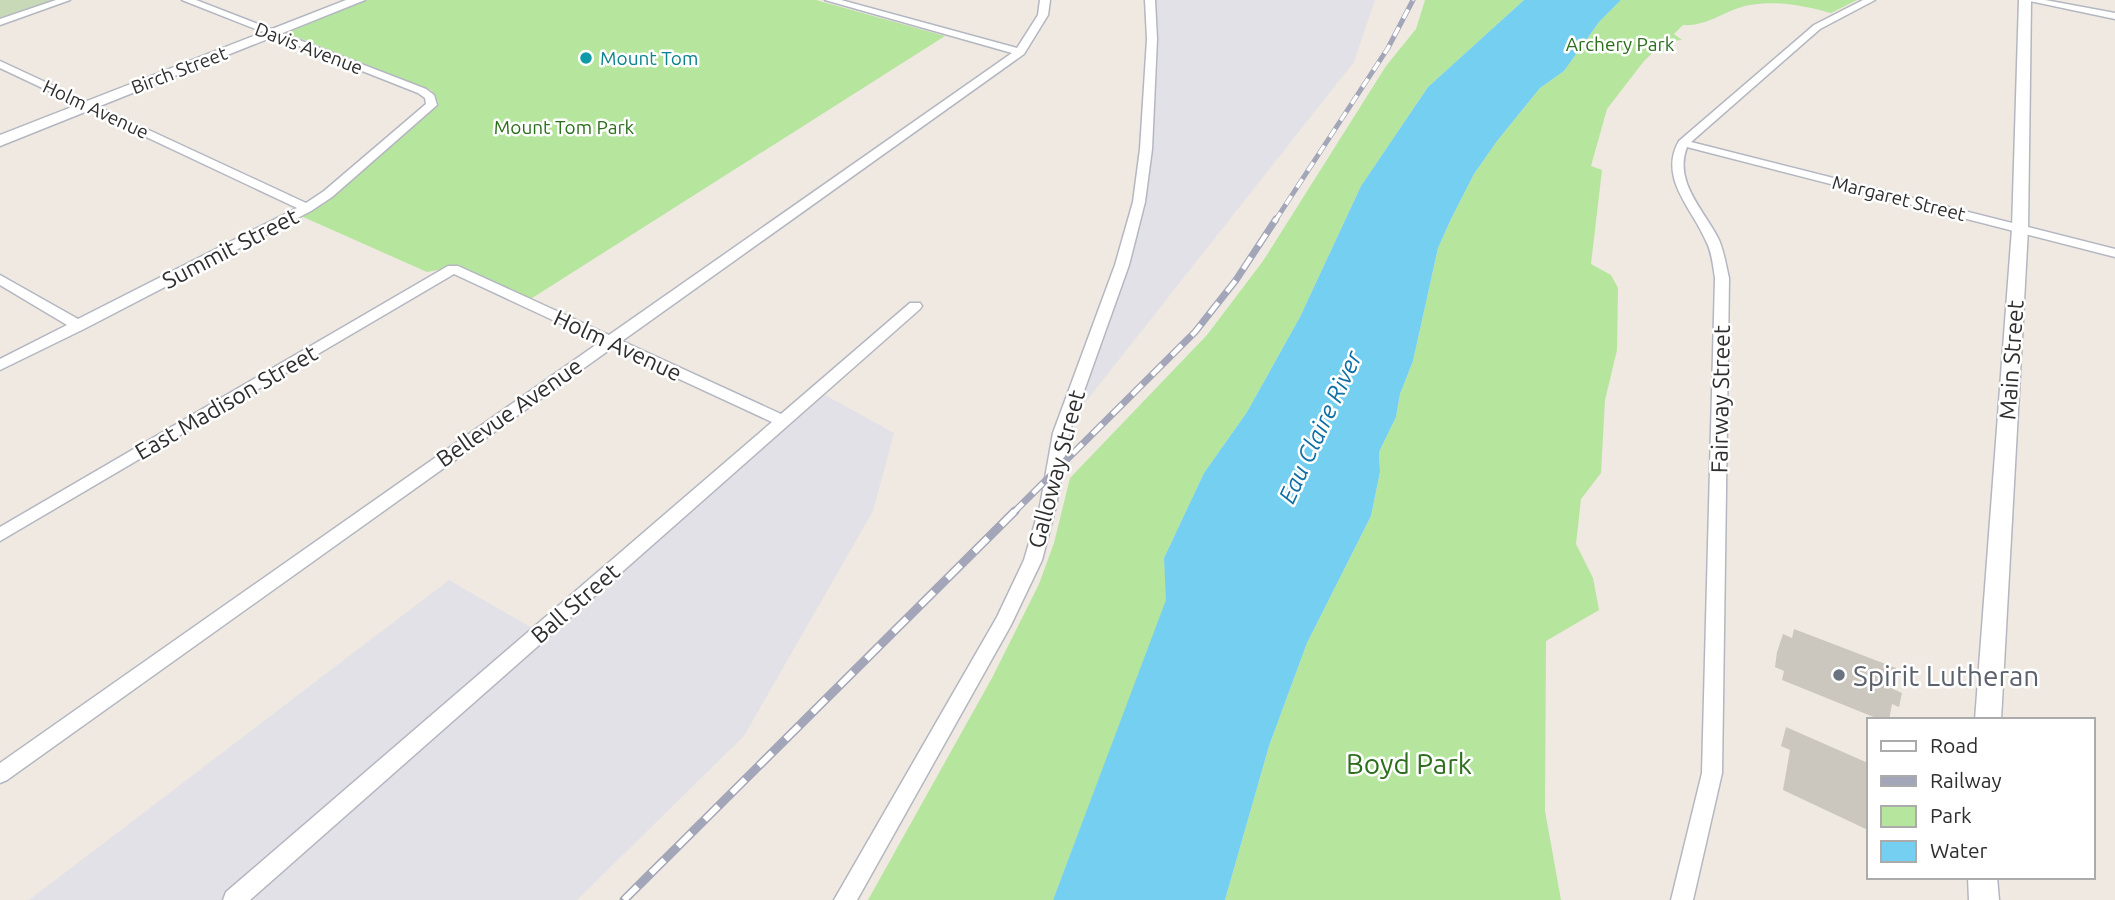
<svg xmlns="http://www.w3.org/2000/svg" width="2115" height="900" font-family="Ubuntu,sans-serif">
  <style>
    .industrial { fill: #e3e1e8 }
    .green { fill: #b6e59e }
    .cemetery { fill: #c8d9b8 }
    .water { fill: #75cff0 }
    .building { fill: #cbc7bf }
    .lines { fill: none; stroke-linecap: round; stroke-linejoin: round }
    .minor-casing { stroke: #b4b7c1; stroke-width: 3 }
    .tertiary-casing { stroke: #b4b7c1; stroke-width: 3 }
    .secondary-casing { stroke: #b4b7c1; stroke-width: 3 }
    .minor { fill: #fff; fill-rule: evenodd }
    .tertiary { fill: #fff; fill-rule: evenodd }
    .secondary { fill: #fff; fill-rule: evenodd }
    .rail-far2-casing { stroke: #a3a6b8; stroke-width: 5 }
    .rail-far1-casing { stroke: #a3a6b8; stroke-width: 7 }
    .rail-casing { stroke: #a3a6b8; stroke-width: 9 }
    .rail-far2 { stroke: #fff; stroke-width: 3.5; stroke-dasharray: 10; stroke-linecap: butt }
    .rail-far1 { stroke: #fff; stroke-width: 4.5; stroke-dasharray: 14; stroke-linecap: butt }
    .rail { stroke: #fff; stroke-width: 6; stroke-dasharray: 19; stroke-linecap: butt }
    .culture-dot { fill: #0f9aa8; stroke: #fff; stroke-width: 2.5 }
    .worship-dot { fill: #6b7280; stroke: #fff; stroke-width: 2.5 }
    .labels { text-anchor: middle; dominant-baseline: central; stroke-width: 5; stroke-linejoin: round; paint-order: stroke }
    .far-park-label { font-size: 19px; fill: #2c6e1b; stroke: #fff }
    .far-street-label { font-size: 19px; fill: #2e2e2e; stroke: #fff }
    .far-culture-label { font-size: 19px; fill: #0d838f; stroke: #fff; text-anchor: start }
    .street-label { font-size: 23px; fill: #2e2e2e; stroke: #fff }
    .water-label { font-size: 24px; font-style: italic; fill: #0d6fa3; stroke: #fff }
    .near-worship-label { font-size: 28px; fill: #5b616d; stroke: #fff; text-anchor: start }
    .near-park-label { font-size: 28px; fill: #2c6e1b; stroke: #fff }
  </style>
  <rect width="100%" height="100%" fill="#efe9e1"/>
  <!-- industrial -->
  <path class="industrial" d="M1150,0H1375L1354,62L1061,433L1139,202Z
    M825,395L894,433L873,511L744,736L577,900H29L449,580L541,633L783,421Z"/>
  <!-- green -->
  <path class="green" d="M365,0H816L945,36L529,300L453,267L427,272L301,216L338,192L438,102L431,90L287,33Z
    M1425,0H1524L1428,87L1361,186L1300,317L1247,412L1204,473L1164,558L1167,600L1053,900H868L992,678L1039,584L1054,543L1070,478L1207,335L1263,261L1386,66L1416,29Z
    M1621,0H1857L1831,13C1804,6 1777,0 1750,5C1726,9 1708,27 1683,25L1674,34L1682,40L1664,42L1644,61L1607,109L1591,166L1602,170L1591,264L1611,275L1618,288L1617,350L1605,400L1601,473L1581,499L1576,544L1593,578L1599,610L1546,641L1545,811L1561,900H1225L1269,746L1307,643L1371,516L1380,472L1379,452L1396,417L1400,394L1413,361L1438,248L1451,219L1474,174L1497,141L1540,88L1564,71L1599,22Z"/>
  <!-- cemetery -->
  <path class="cemetery" d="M0,0H57L0,19Z"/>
  <!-- water -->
  <path class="water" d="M1524,0H1621L1599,22L1564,71L1540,88L1497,141L1474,174L1451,219L1438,248L1413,361L1400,394L1396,417L1379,452L1380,472L1371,516L1307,643L1269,746L1225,900H1053L1166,600L1164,558L1204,473L1247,412L1300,317L1361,186L1428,87Z"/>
  <!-- building -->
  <path class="building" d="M1794,629L1896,668L1893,689L1902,693L1899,707L1892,704L1889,720H1881L1782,680L1784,671L1775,667L1777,652L1783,634L1792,638Z
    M1786,727L1868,763V830L1783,790L1790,750L1781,746Z"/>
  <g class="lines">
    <defs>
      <path id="minor" d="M56,0H70L0,25V19Z
        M182,0H196L426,89L434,95L437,105L332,197L311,211L84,329L0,370V359L67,325L0,285V275L78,319L297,208L0,68V61L306,203L324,191L426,104L425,98L418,93Z
        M825,0H841L1017,48L1038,15L1040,0H1050L1048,15L1024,54L622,341L781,414L910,303H920L922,306L920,309L250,900H223L226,892L772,422L612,348L7,780L0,783V763L600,342L454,274L0,541V527L448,266H458L609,335L1012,53Z
        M1145,0H1155L1157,39L1152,149L1145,202L1129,265L1069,433L1056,506L1042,560L1011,625L857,900H834L997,617L1024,560L1040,506L1053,433L1115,265L1133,202L1140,149L1147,39Z
        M1863,0H1875L1820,29L1691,142L2115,249V257L1687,147C1673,182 1705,211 1719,240C1724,252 1726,265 1729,278L1722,773L1693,900H1671L1702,773L1715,278C1713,266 1712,252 1706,241C1692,208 1658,178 1679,141L1814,25Z
        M2025,0H2045L2115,13V19Z"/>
      <path id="tertiary" d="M2019,0H2031L2028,229L2001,720H1975L2012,229Z
        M1968,877H1997L1999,900H1969Z"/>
      <path id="secondary" d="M346,0H365L0,146V135Z"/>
    </defs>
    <!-- minor casing -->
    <use href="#minor" class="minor-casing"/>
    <!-- tertiary casing -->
    <use href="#tertiary" class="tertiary-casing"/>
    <!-- secondary casing -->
    <use href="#secondary" class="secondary-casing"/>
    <!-- minor -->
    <use href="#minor" class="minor"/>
    <!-- tertiary -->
    <use href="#tertiary" class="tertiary"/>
    <!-- secondary -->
    <use href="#secondary" class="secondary"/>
    <defs>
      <path id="rail-far2" d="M1275,221L1388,48L1413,0"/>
      <path id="rail-far1" d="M1013,513L1195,332L1236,280L1276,219"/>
      <path id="rail" d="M624,900L1015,511"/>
    </defs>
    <!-- rail-far2 casing -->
    <use href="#rail-far2" class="rail-far2-casing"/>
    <!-- rail-far1 casing -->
    <use href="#rail-far1" class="rail-far1-casing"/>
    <!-- rail casing -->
    <use href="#rail" class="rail-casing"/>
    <!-- rail-far2 -->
    <use href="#rail-far2" class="rail-far2"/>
    <!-- rail-far1 -->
    <use href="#rail-far1" class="rail-far1"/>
    <!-- rail -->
    <use href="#rail" class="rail"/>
  </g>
  <!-- markers -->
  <circle class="culture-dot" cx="586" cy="58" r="7"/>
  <circle class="worship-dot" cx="1839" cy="675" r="7"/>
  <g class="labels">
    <!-- far-park labels -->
    <g class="far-park-label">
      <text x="1620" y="44">Archery Park</text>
      <text x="564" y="127">Mount Tom Park</text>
    </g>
    <!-- far-street labels -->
    <g class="far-street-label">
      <text transform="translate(309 48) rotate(21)">Davis Avenue</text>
      <text transform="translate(179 70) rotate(-21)">Birch Street</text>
      <text transform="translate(96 109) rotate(25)">Holm Avenue</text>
      <text transform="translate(1899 198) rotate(14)">Margaret Street</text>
    </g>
    <!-- far-culture labels -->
    <g class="far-culture-label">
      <text x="600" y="58">Mount Tom</text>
    </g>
    <!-- street labels -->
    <g class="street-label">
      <text transform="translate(230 248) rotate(-27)">Summit Street</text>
      <text transform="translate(618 345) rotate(25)">Holm Avenue</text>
      <text transform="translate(2011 360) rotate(-86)">Main Street</text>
      <text transform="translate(1720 399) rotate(-89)">Fairway Street</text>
      <text transform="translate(226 402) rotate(-30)">East Madison Street</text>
      <text transform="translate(509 412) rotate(-35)">Bellevue Avenue</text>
      <text transform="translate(1056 469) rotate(-75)">Galloway Street</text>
      <text transform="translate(575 603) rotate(-41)">Ball Street</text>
    </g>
    <!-- water labels -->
    <g class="water-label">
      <text transform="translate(1320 427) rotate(-65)">Eau Claire River</text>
    </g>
    <!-- near-worship labels -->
    <g class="near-worship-label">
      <text x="1853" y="675">Spirit Lutheran</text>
    </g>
    <!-- near-park labels -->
    <g class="near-park-label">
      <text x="1409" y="763">Boyd Park</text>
    </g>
  </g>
  <!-- legend -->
  <rect x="1867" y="718" width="228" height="161" fill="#ffffff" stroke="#ababab" stroke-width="2"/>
  <rect x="1881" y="741" width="35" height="10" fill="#ffffff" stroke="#ababab" stroke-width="2"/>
  <text x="1930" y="753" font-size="21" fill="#2e2e2e">Road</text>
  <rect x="1881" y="776" width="35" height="10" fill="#a3a6b8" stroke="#ababab" stroke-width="2"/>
  <text x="1930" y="788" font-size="21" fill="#2e2e2e">Railway</text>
  <rect x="1881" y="806" width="35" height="21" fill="#b6e59e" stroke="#ababab" stroke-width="2"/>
  <text x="1930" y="823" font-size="21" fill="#2e2e2e">Park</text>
  <rect x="1881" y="841" width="35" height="21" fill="#75cff0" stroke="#ababab" stroke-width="2"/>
  <text x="1930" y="858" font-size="21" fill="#2e2e2e">Water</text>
</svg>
